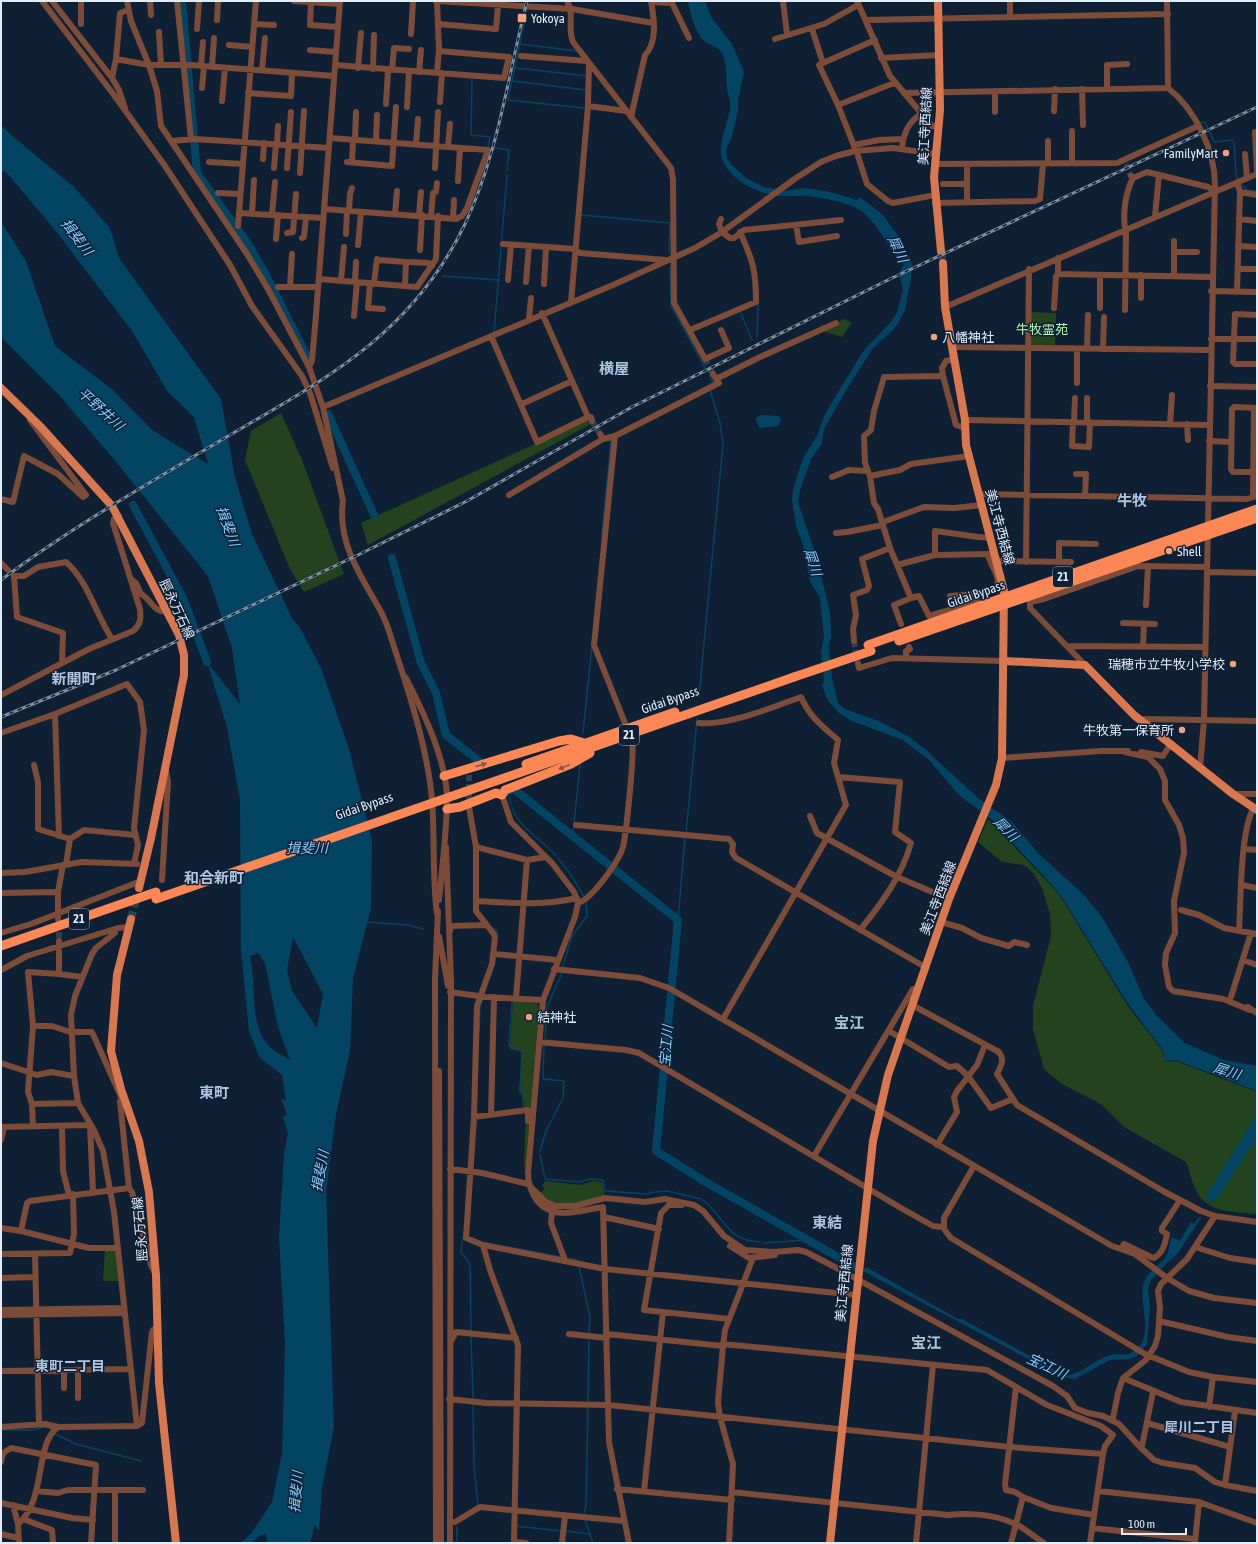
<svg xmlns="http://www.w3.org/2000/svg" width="1258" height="1544" font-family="'Asap Condensed','Noto Sans JP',sans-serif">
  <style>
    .green { fill: #23431f }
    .water { fill: #044463; fill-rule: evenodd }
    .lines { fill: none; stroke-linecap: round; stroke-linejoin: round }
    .stream { stroke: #044463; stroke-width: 1.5 }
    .river { stroke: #044463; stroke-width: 8 }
    .minor-tunnel { stroke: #2e3f52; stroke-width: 6; stroke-dasharray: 6 3; stroke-linecap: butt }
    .major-tunnel { stroke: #2e3f52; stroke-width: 8; stroke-dasharray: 8 4; stroke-linecap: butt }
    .minor { stroke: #7c4c39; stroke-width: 6 }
    .major { stroke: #d9774e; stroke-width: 8 }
    .highway { stroke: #fe8756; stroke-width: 9 }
    .rail-casing { stroke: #7f8d9e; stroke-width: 3 }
    .rail { stroke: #0f2034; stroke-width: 1.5; stroke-dasharray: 4.5; stroke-linecap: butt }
    .highway-bridge { stroke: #fe8756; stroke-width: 9 }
    .oneway { fill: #865445 }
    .poi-dot { fill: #f2a07e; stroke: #0f2034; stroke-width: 1.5 }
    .labels { text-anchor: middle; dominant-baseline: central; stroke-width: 3; stroke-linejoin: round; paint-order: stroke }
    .shield { fill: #0f2034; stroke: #a2afbf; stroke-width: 1 }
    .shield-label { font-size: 12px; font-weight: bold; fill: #e1ecfa }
    .poi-label { font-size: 13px; fill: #e1ecfa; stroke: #0f2034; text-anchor: start }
    .street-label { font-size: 13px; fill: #e1ecfa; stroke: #0f2034 }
    .park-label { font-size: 13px; fill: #b3faaa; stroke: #0f2034 }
    .water-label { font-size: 14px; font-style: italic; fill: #81ceff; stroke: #0f2034 }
    .neighbourhood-label { font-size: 14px; font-weight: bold; fill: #aec4df; stroke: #0f2034 }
    .quarter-label { font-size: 15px; font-weight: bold; fill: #aec4df; stroke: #0f2034 }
  </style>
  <rect width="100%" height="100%" fill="#0f2034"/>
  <!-- green -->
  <path class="green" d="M1029,312L1056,313L1055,345H1029Z
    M843,319L852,323L842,337L823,331Z
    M281,413L302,460L344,574L304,592L290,569L245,460L251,431Z
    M588,420L591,424L368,545L361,523Z
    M988,819L1059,894L1127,1005L1162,1050L1164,1059L1167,1062L1176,1061L1257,1092V1214C1237,1212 1209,1213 1198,1194C1192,1184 1190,1172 1186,1162L1124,1127L1101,1104L1062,1084L1044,1069L1033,1029V1006L1051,936L1050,914L1042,888L1033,873L1024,865L1002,862L978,842Z
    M513,1000L537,1003L539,1010L525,1174L524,1159L526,1114L522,1093H519L522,1052L510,1049Z
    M545,1181L581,1185L593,1181L602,1182L605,1197L575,1205H555L539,1196L545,1188L542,1186Z
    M105,1249L117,1250L120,1281H103Z"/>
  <!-- water -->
  <path class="water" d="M688,1H705L712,18L732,44L744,72L738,101V111L732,136L726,150L727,158L731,164L746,178L764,187L786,191L805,188L830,192L857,200L860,197L882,214L899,237L912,263L911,278L905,310L900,320L894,329L873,348L845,392L824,429L822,443L811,459L800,490L798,502L817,559L830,612L831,635L829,648L832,678L838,703L845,709L881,722L909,737L925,749L978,798L1012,822L1038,853L1084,895L1102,917L1129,964L1143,997L1157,1016L1185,1043L1224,1060L1257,1066V1091L1176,1060L1167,1061L1164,1059L1163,1050L1128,1004L1060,894L991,819L959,795L929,760L903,740L852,721L839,713L828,701L822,685L824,681L821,653L824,637L820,598L810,581L803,545L796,526L792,499L794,486L803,458L817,436L825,414L835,397L864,350L891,322L897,312L903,290L899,273L904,264C884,246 878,217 852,206C839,201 820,197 807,196C798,195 789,197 780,196C758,194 729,180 722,158C717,143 729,122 730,107C731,101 728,95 727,89C726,80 727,71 725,62C722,44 713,49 703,40C696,34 689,10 688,1Z
    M1,125L10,134L74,187L110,228L119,258L221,399L235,477L252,534L292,618L300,628L321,668L349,749L372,840L371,908L353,979L350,1051L336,1114L326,1191L334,1427L322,1488L319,1531L315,1525L310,1543H267L266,1534L259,1536L251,1543H241L253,1531L272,1502L282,1454L285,1343L279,1237L284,1153L288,1134L283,1117L287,1114L281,1099L286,1100L282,1075L260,1058L249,1031L241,950L240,800L227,727L207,662L240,704L232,648L208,576L112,457L59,395L1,337V222L26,261L55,346L113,390L152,430L208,464L194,417L168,392L132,331L55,230L6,172L1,171ZM293,937L323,994L317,1028L292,991L287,971ZM258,953L265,963L278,1027L290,1060C284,1056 275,1052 269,1046C248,1024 257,984 250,956Z
    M761,415L779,416L781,420L778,426L760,428L757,423L756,418Z
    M1257,1114V1138L1218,1198H1216L1212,1202L1206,1198L1208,1192Z
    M1199,1217L1201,1218L1178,1253L1165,1265L1151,1280L1148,1289L1150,1307L1147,1344L1137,1356L1130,1359L1110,1360L1075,1379L1062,1377L863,1271L866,1267L958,1319H962L1059,1372L1069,1375C1084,1372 1096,1359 1110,1355C1117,1353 1125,1356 1131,1353C1158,1339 1137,1305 1144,1282C1148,1270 1162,1265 1167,1254C1170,1249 1169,1242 1172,1237L1180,1241L1191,1222L1194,1224Z"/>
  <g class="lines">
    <!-- stream -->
    <path class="stream" d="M527,9L508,100L584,108
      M519,44L577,51
      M516,68L587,76
      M472,80L471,135L490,137L488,146
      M513,81L586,90
      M1199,123L1205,122L1214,142L1232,140L1234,142L1236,175L1238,179
      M495,148L509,150L507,170
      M1240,183L1247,190L1257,191
      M581,215L670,223L669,253
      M670,267L671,306L705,368
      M443,276L498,280
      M740,311L752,340
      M494,333L507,175
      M757,337L758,304
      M709,385L713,382L709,375
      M602,535L611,441L607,440
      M699,696L723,444L720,423L710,390
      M583,733L592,645
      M511,804L508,795L516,791
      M512,807C518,828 542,839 556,856
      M574,823L580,765
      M686,833L697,719
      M572,835L574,827
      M558,858L571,875L584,897
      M678,920L685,837
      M366,922L408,925L423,929
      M492,928L497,931V936
      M563,966L572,936L587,916L586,903
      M491,975L496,955
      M512,1002L509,1046L522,1051L520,1092H522L524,1109
      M479,1033L480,1007L483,999
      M545,1041L547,1007L562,973
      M540,1151L546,1131L563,1098L564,1081L543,1079L544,1044
      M540,1154L545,1179L579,1182L591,1179L603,1180L605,1191L647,1194L654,1192
      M656,1192L667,1191L701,1199
      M703,1200C725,1218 727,1241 760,1242
      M463,1237L461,1252L470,1264L471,1331
      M486,1243L561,1257
      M763,1243L808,1240
      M568,1258L577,1260
      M579,1266L590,1317L589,1333
      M471,1335L473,1399
      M588,1401L589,1337
      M473,1403L474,1467L478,1505
      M1,1430H32L44,1427L50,1428L53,1431
      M55,1434L76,1444L141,1461
      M584,1516L586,1503L588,1408
      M585,1520L593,1543
      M516,1526L561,1531
      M565,1531L590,1534
      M457,1543V1527"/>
    <!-- river -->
    <path class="river" d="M182,1L197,173L247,242L266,275L308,358
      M328,414L374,515
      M133,505L184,600L207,662
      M392,558L421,663L436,693L446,735L480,762
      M515,790L678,920L656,1151L709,1184L854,1266"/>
    <!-- minor-tunnel -->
    <path class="minor-tunnel" d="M1126,164L1131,176
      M705,359L713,374
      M592,421L600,434
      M854,641L858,664
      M469,766V805
      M59,923V941"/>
    <!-- major-tunnel -->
    <path class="major-tunnel" d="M941,251L943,263
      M131,919L137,895"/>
    <!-- minor -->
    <path class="minor" d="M42,1L114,95L165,166L230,265L252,306L302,376L310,393L333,468
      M52,1L112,78L119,90L125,108
      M81,1V24
      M127,1L131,21L149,65L157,91L161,126L247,254L268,289L309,367L323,407L343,501C337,543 361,576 380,610C387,622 391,637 395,650C410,695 428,752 432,800C435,838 432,877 437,914
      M150,1L151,15
      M177,1L191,139
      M294,1L339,4
      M436,1L572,9L653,23
      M567,1C575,15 567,28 573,42L671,168L673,179L674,303L705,359L729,348L721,330
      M783,1L787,34
      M857,1L890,76L932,126L939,127
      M1010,1V16
      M1167,1L1168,88
      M311,2L310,25L338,27
      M437,2L439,49L437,73
      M651,2L672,3L689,38
      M217,20L218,1
      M867,20L1168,14
      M254,24L274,25
      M438,24L496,29L498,5
      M197,29L199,1
      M812,29L823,63L819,65L838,105L854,146
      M159,32L161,65
      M411,34L413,1
      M775,39L824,24L858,5
      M229,45L252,47
      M310,50L336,52
      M521,56L587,61
      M881,58L939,55
      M116,59L149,65H191L334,76
      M823,63L875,40
      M335,65L504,78L509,57L439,51
      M201,66L203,42
      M212,67L214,38
      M358,68L361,33
      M373,69L374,35
      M262,70L265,38
      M392,70L394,48L409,49
      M419,72L421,50
      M112,78L116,59L120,13L128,10
      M202,88L204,66
      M1107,88V65L1127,64
      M1082,89L1083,125
      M248,93L291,96L292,73
      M904,93L1168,88C1195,109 1215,150 1215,185L1204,720L1200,768
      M222,101L225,68
      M440,102L442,73
      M386,104L388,70
      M838,105L894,83
      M588,106L626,111
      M407,107L409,71
      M1054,111L1055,89
      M995,112V91
      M631,117L645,55C658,42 654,18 651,1
      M1072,131V163
      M1255,132L1257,171
      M355,140L356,112
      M171,141L195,139L329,148
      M376,141L377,115
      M1048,141V163
      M277,144L278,126
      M416,144L418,119
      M854,145L879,140L903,139
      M448,147L450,124
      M902,149C903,134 908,122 921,114
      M1245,154L1247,178
      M858,156L867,184L888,201L893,203L935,195
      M263,159L264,143
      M209,162L243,164
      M347,162L392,166L396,107
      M352,162L353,140
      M934,164L1117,163L1198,126
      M274,168L276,144
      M287,168L291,112
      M435,168L438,112
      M300,173L304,111
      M1131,176L1133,178L1147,172L1208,187L1214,191
      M458,181L460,148
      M1237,182L1240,192L1237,292
      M943,184H967
      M1240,192L1257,195
      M218,193L240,194
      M967,202V164
      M935,203L1035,201L1040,199L1043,164
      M324,209L456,219L462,216L467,208L488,150L330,138
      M349,211L350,194L352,188
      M239,213L323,218
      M252,214L254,180
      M395,214L397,191
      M272,215L275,182
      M419,215L421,192
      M431,216L433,193L436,192L437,183
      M1155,216L1159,175
      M453,218L454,200
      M721,219L719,224L722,232L730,238H734L744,230L841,220
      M1239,219L1257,221
      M796,225L799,242L837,236
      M238,226L256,1
      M287,233L293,232L296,194
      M346,234L347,210
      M302,238L304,237L306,217
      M276,239L278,215
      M503,244L575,249L580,253L666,260
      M358,245L361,212
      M1238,246L1257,247
      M420,250L422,215
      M1174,252H1197
      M379,260L406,262L405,286
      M410,262L428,263L432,266
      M1238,269H1257
      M1058,274L1212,277
      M1174,276V241
      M319,279L417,287L436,259L438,216
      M508,280L511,245
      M341,281L344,247
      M355,282L356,262
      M526,282L529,246
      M370,283L368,308L383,309
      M374,283L377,259
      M544,284L546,247
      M278,287H318
      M290,287L292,254
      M1211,291L1257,292
      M1141,298V275
      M571,302L588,106L589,64
      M945,307L1257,174
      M1054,308L1056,276L1058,274V258
      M1100,308V275
      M1125,310L1126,233C1122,217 1125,193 1133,178
      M542,313L588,417H591L592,421
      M1257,315L1235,314L1233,362L1235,364H1257
      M354,316L357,282
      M529,319L531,298
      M690,330L756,302C756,270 753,261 740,232
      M491,336L537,442L588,417
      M1211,339H1257
      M952,347L1211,350
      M1087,349L1088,315
      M1103,349L1104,317
      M954,359L946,361L942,368L943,376L884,377L874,411L871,430L864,436L865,463L870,476L874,503L878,509L890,548L911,598L919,596L929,616L953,609L950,596L976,594L996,589C1003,578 988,562 988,554
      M309,367L312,361L316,315L340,1
      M943,376L956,425L965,428
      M716,379L760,357L836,323
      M1077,383V349
      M1210,386L1257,387
      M522,404L572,381
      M323,407L613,285L695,248L722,232L796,178L821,162L836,156L855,151L893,148L936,154
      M1257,408L1234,407L1232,409L1231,469L1233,472H1249L1257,470
      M965,420L1209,425
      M1073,422L1072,446L1089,447L1090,422
      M1074,422L1075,398
      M1087,422V398
      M1170,424L1172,395
      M1187,424L1188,440
      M600,434L603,439L615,436L711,387L719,383L713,374
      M1209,441L1231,442
      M1076,474H1086L1085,496
      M870,476L900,470L911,464L969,456
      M832,477L849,470L867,471
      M979,494L1247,499L1257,496
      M509,495L603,439
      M1253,497L1254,408
      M1,499L13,502L24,456L58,474L83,497L86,495L30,420
      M883,522L924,507L954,508L982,505
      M836,533L847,532L883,525
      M935,555V531C954,533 971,537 991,538
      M998,561L1071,562
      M1026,562L1029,269
      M1059,562V543L1096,544
      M1,563L8,570
      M897,565L935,555L991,554
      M1207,572L1257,573
      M14,576L17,617L63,633L62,663
      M15,576H24L38,567L66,562C88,581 96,615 112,639
      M131,579L136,583L141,594C150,598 155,614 166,611
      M1146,605L1148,566
      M953,609L977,601L976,594
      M1123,623L1155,624
      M901,624L894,605L911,598
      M854,641L853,629L856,615L853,595L867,590L869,586L862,559L890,548
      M1067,646L1205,647
      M1143,646L1144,624
      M906,658V651L910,649L909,647
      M858,664L859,668L892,658L1004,661
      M1085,665L1030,608V602L1044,599L1138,566L1207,567
      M406,678C424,713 449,765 447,805C446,837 442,869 439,900
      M1,695L89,649L133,631C141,624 141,619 140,609L113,523L114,519L119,516
      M55,714L59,836
      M1141,721L1144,719L1257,721
      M699,723C728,726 773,707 801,697C809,716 822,726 838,740L834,763L846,805L723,1019
      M1,733L55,714L127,684L140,702L144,730L134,828L138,845L134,864
      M1125,752L1148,757L1160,769L1165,781V800L1179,825L1183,838L1184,853L1174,901L1175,933L1166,953L1165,965L1169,987L1173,991L1223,999L1250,1010
      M1141,752L1163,756L1170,745
      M1002,758L1101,751H1128
      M34,765L38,782V829L70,839L66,864
      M838,777L900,782L895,832L911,843C902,876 881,904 860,930
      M1233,794H1257
      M502,795L511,822L552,863L574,892L578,903L575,917L543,1000L528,1173C528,1185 531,1193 538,1202C555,1221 581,1210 603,1207L609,1442L629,1543
      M469,807L476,847V911L493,933L495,937L492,964L477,1006L474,1117L466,1238L483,1245L605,1269L855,1295
      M810,816L817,833L897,877L949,899
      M576,825L729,839L733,844L732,852L736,858L925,967
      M70,839L84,830L135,835
      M446,847L451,980L450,1543
      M476,847L527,860L546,857
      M1244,849L1257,850
      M1,873L25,872L82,862L137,864
      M162,880L168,782L166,771
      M1242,885L1257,888
      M1,893L58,892
      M476,901C510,903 543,906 577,898
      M578,903C592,899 619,861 623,847C626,834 635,751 632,741L594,645L615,436
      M1181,910L1199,915L1224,928L1257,934
      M58,919V892L63,865
      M941,922L962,928L981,938L1009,946L1014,942L1027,945
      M450,931L451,926L486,925
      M1239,931C1241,900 1240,834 1253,809
      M1,933L31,924L141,881
      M115,933L96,948L92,954L75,996L71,1015L74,1076L78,1103L94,1130L103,1151L114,1212L137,1426
      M439,936L448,986
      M494,954L557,960
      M1243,960L1257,965
      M554,969L640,978L669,988L1112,1246L1135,1254L1167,1278L1189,1291L1214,1298L1257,1303
      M1,970L27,956L118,928L128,927
      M59,974L82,977
      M450,992L486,997L543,1000
      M1231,997L1251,933
      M516,998L527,860
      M912,1005L999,1052C1005,1060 1001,1066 997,1074L1017,1105L1163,1191L1201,1211L1215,1216L1257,1222
      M1248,1007L1257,1013
      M33,1026H52L70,1032H92L122,1099
      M889,1031L949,1067L957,1066L968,1076L991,1108L1013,1099
      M539,1042L626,1050L639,1053L901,1208L933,1226L943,1227
      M1,1063L37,1075L51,1072L74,1076
      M439,1071L441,1543
      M124,1098L120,1101L129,1188L132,1192L151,1265L155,1273
      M32,1104L78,1103
      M491,1115L494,997
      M474,1117L528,1110V1121
      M90,1125L93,1192
      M33,1126L32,1104L28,1092L33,1026L28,972L59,974V941
      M62,1126L63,1171L69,1195
      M1,1127L90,1125
      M1,1140L4,1127
      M937,1145L957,1112L954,1097L957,1091L977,1065L985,1045
      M814,1156L913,989L917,991
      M974,1166L944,1218V1229L951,1238L1145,1354L1189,1372L1213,1377L1257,1382
      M450,1169L482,1173L528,1184L546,1202L555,1206H575L605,1198L645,1202L665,1199L694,1205L703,1211L724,1236L745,1250L774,1252L798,1250L806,1252L831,1265L1053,1386L1067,1396L1075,1408L1088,1413L1103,1416L1119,1424L1140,1447L1154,1460L1163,1463L1195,1468L1215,1482L1225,1485L1257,1491
      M682,1205H669L661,1213L644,1310L729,1319
      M552,1212L551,1223L565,1260
      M604,1217L659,1229
      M1,1228L21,1231L27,1203L30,1201L129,1188
      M21,1231L89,1248H118
      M483,1245L490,1270L518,1345L514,1543
      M730,1246L749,1258L775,1255
      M1195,1247L1230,1258L1257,1262
      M1121,1249L1124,1244L1151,1257L1154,1258C1163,1253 1165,1244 1167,1234L1162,1231V1228L1180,1200
      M1,1254L70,1253L74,1234L73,1194
      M35,1254L39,1424
      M1,1278L35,1277
      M1,1310L123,1308
      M1,1315L124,1313
      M1159,1321L1228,1337L1257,1341
      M569,1334L607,1338
      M607,1334L723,1346
      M451,1341L456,1332L516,1338
      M723,1344L987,1370L1047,1405L1101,1426L1113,1435L1105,1446L1103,1454L1090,1543
      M78,1370V1398
      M1,1371L130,1369
      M1123,1378L1181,1402L1257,1413
      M64,1388V1370
      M449,1399L486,1403L608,1405L1010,1447L1103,1454
      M1209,1407L1213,1377
      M1110,1419L1113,1418L1118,1393L1123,1378L1146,1360L1155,1346L1158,1336L1160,1307L1158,1291L1161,1284L1187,1259L1215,1216
      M1147,1423L1230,1447
      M1,1427L45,1424L58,1427
      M1140,1447L1142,1446L1153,1392
      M1,1462L3,1453L11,1448L96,1465L91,1543
      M1225,1485L1235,1411
      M617,1489L732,1500
      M115,1490V1543
      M36,1491L58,1493L68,1490H143
      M644,1491L663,1312
      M1098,1491L1199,1502L1257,1523
      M732,1492L948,1515C972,1512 1000,1515 1021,1527C1029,1532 1036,1538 1044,1543
      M1023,1497L1051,1508L1094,1515
      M1,1503L72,1518L93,1520
      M13,1505L18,1524
      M23,1519L52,1530L53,1543
      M455,1522L480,1507L624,1521
      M1092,1528L1195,1539
      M1,1534L18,1538
      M515,1542L526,1543
      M1195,1542L1199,1502
      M19,1543L18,1524C47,1500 34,1444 58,1427L137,1426L142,1423L152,1332L154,1329L158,1328
      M436,1543L435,979L438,911
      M562,1543L565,1516
      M729,1543L733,1464L720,1417L718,1402L723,1346L725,1330L753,1258
      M916,1543L933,1365
      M1011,1543L1023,1497L1015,1492L1006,1490L1005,1484L1016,1387"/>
    <!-- major -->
    <path class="major" d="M938,1L940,110L934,177L941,251
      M1,388L40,426L112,506L179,635L184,655V675L151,838L139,888
      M1004,661L1085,665L1134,715L1233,794L1257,810
      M131,919L117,975L111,1051L121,1089L139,1141L149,1192L156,1275L159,1383L176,1543
      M830,1543L873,1141L888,1075L949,899L996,785L1002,758L1004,591L966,445L965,420L945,307L943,263"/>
    <!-- highway -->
    <path class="highway" d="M899,641L1257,518
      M868,645L1257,509
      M526,764L675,712
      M444,776L559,741L571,739L584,743
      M464,792L794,677
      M447,809L460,807L496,793L502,795L505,790L571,764L590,753
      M1,946L156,892"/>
    <defs>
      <path id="rail" d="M1,580C69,529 144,486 218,442C320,382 411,337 465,224C498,155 508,75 527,1
        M1,717L116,670L360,554L467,501L632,407L890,279L1257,107"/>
    </defs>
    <!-- rail casing -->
    <use href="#rail" class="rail-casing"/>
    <!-- rail -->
    <use href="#rail" class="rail"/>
    <!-- highway-bridge -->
    <path class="highway-bridge" d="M794,677L871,651
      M156,899L464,792"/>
  </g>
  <!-- one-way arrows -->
  <defs><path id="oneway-solid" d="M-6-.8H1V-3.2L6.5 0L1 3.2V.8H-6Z"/></defs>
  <g class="oneway">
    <use href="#oneway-solid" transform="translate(481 765) rotate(-17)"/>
    <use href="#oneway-solid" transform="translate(564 767) rotate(158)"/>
  </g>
  <!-- markers -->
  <g class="poi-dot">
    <rect x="517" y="13" width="10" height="10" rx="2"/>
    <circle cx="1226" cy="153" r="4"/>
    <circle cx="934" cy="337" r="4"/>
    <circle cx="1169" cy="551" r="4"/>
    <circle cx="1233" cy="664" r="4"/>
    <circle cx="1182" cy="730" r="4"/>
    <circle cx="529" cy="1017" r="4"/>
  </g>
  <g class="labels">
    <!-- shield labels -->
    <g class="shield">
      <rect x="1053" y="567" width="20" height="20" rx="3"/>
      <rect x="619" y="725" width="20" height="20" rx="3"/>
      <rect x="69" y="909" width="20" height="20" rx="3"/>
    </g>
    <g class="shield-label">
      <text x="1063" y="577">21</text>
      <text x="629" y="735">21</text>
      <text x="79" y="919">21</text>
    </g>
    <!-- poi labels -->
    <g class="poi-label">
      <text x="531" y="18">Yokoya</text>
      <text x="1218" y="153" text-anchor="end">FamilyMart</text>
      <text x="942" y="337">八幡神社</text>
      <text x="1177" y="551">Shell</text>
      <text x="1225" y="664" text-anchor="end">瑞穂市立牛牧小学校</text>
      <text x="1174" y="730" text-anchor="end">牛牧第一保育所</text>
      <text x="537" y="1017">結神社</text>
    </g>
    <!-- street labels -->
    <g class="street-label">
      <text transform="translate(925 126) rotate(-87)">美江寺西結線</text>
      <text transform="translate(1000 527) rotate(75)">美江寺西結線</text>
      <text transform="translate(976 594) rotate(-19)">Gidai Bypass</text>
      <text transform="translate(177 609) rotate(65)">脛永万石線</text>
      <text transform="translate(670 700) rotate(-19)">Gidai Bypass</text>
      <text transform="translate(364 806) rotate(-19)">Gidai Bypass</text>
      <text transform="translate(938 898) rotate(-69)">美江寺西結線</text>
      <text transform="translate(140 1229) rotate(-95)">脛永万石線</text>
      <text transform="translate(844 1283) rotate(-84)">美江寺西結線</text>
    </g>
    <!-- park labels -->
    <g class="park-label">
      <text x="1042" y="329">牛牧霊苑</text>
    </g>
    <!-- water labels -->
    <g class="water-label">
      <text transform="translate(77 237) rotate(52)">揖斐川</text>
      <text transform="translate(898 249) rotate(65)">犀川</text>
      <text transform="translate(101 409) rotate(42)">平野井川</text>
      <text transform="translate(228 526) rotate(70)">揖斐川</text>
      <text transform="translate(813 562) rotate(72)">犀川</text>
      <text transform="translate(1006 829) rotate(46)">犀川</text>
      <text x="307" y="848">揖斐川</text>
      <text transform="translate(666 1046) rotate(-85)">宝江川</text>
      <text transform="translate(1227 1071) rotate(17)">犀川</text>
      <text transform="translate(320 1171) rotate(-80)">揖斐川</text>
      <text transform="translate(1047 1366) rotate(25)">宝江川</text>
      <text transform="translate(296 1492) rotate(-86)">揖斐川</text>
    </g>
    <!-- neighbourhood labels -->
    <g class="neighbourhood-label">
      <text x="70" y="1366">東町二丁目</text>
      <text x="1199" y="1427">犀川二丁目</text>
    </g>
    <!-- quarter labels -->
    <g class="quarter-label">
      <text x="614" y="368">横屋</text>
      <text x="1132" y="500">牛牧</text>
      <text x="74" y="678">新開町</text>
      <text x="214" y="877">和合新町</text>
      <text x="849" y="1022">宝江</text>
      <text x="214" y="1092">東町</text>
      <text x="827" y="1222">東結</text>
      <text x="926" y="1342">宝江</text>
    </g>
  </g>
  <!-- border -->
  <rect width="1258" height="1544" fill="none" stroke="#e1ecfa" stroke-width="4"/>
  <!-- scale -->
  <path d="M1122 1528v6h64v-6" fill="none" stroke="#e1ecfa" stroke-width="2"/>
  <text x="1128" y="1528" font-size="12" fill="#e1ecfa" stroke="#0f2034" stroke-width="3" paint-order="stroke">100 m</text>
</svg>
